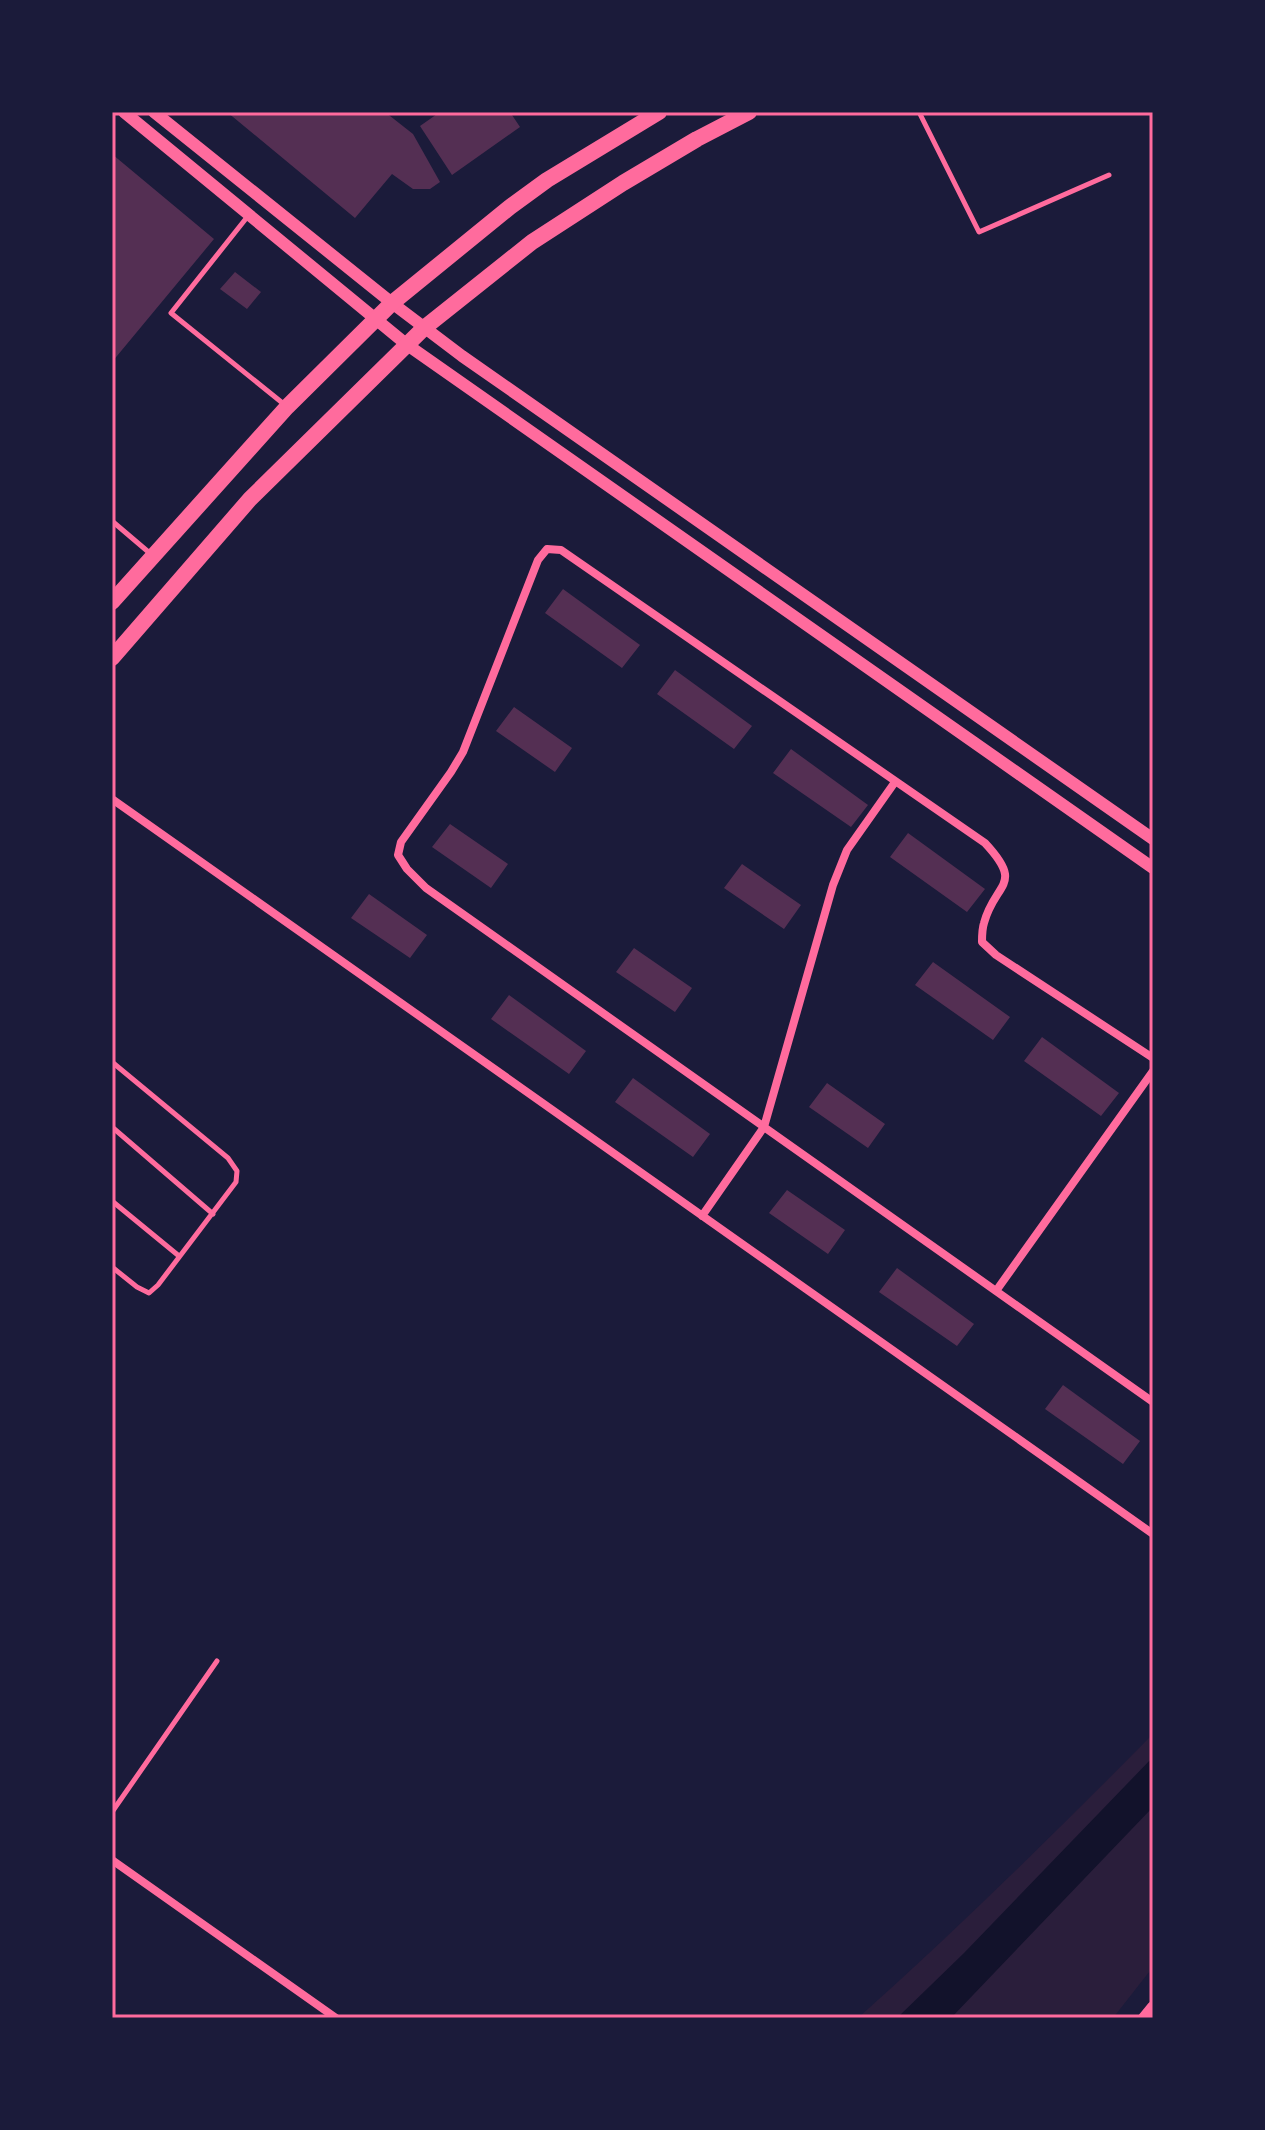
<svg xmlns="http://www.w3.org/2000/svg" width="1265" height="2130" font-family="'Varela Round',sans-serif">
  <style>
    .green { fill: #2a1e3b }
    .water { fill: #12122b }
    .building { fill: #542f53 }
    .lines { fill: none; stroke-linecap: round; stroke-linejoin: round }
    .service { stroke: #ff6b9d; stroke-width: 5 }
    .minor { stroke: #ff6b9d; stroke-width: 8 }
    .tertiary { stroke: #ff6b9d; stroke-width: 12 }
    .primary { stroke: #ff6b9d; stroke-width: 16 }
    .neatline { fill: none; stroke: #ff6b9d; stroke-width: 3 }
  </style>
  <rect width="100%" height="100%" fill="#1b1b3a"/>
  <!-- green -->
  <path class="green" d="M1153,1734V1967L1113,2018H858C960,1927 1057,1831 1153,1734Z"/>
  <!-- water -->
  <path class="water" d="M1153,1757V1807L951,2018H897L964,1953Z"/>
  <!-- building -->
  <path class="building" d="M227,112H385L413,134L440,182L430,189H413L392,174L355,218Z
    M440,112H510L520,127L452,175L420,126Z
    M112,154L214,239L112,362Z
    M235,272L261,292L247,309L220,289Z
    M563,589L640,645L622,668L545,613Z
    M675,670L752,726L734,749L657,694Z
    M514,707L572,748L555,772L496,731Z
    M791,749L868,805L851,827L773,773Z
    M450,824L508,864L491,888L432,847Z
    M908,833L985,889L967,912L890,857Z
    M742,864L801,905L784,929L724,888Z
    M369,894L427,935L410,958L351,918Z
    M634,948L692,988L675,1012L616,972Z
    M933,962L1010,1017L993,1040L915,985Z
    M509,995L586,1051L569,1074L491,1019Z
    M1042,1037L1119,1093L1101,1116L1024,1061Z
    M633,1078L710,1134L693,1157L615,1102Z
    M827,1083L885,1124L868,1148L809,1107Z
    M787,1190L845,1230L828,1254L769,1213Z
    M897,1268L974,1324L957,1346L879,1292Z
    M1063,1385L1140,1441L1123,1464L1045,1409Z"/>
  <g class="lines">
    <!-- service -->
    <path class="service" d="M919,112L979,232L1109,175
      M248,216L171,313L285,405
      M112,521L152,555
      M112,1062L228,1158L237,1171L236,1182L158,1285L149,1293L137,1287L112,1267
      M112,1127L213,1214
      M112,1201L179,1256
      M112,1812L217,1661"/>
    <!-- minor -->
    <path class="minor" d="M112,799L1153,1534
      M1153,1058L996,955L982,942C982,936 982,929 984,923C995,882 1025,886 985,843L561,550L547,549L538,560L463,752L451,772L401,842L398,855L407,869L426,888L1153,1402
      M702,1216L764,1127L833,885L847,850L895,782
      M996,1291L1153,1071
      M112,1860L336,2018"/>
    <!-- tertiary -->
    <path class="tertiary" d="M124,112L406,344L1153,868
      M154,112L392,303L462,356L1153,839
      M1144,2018L1153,2007"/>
    <!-- primary -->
    <path class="primary" d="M112,602L287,407L392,303L510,207L547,180L659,112
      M112,658L250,499L424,328L532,242L623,183L697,139L749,112"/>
  </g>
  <!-- border -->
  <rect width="1265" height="2130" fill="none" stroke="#1b1b3a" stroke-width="228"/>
  <rect x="114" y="114" width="1037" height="1902" class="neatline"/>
</svg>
